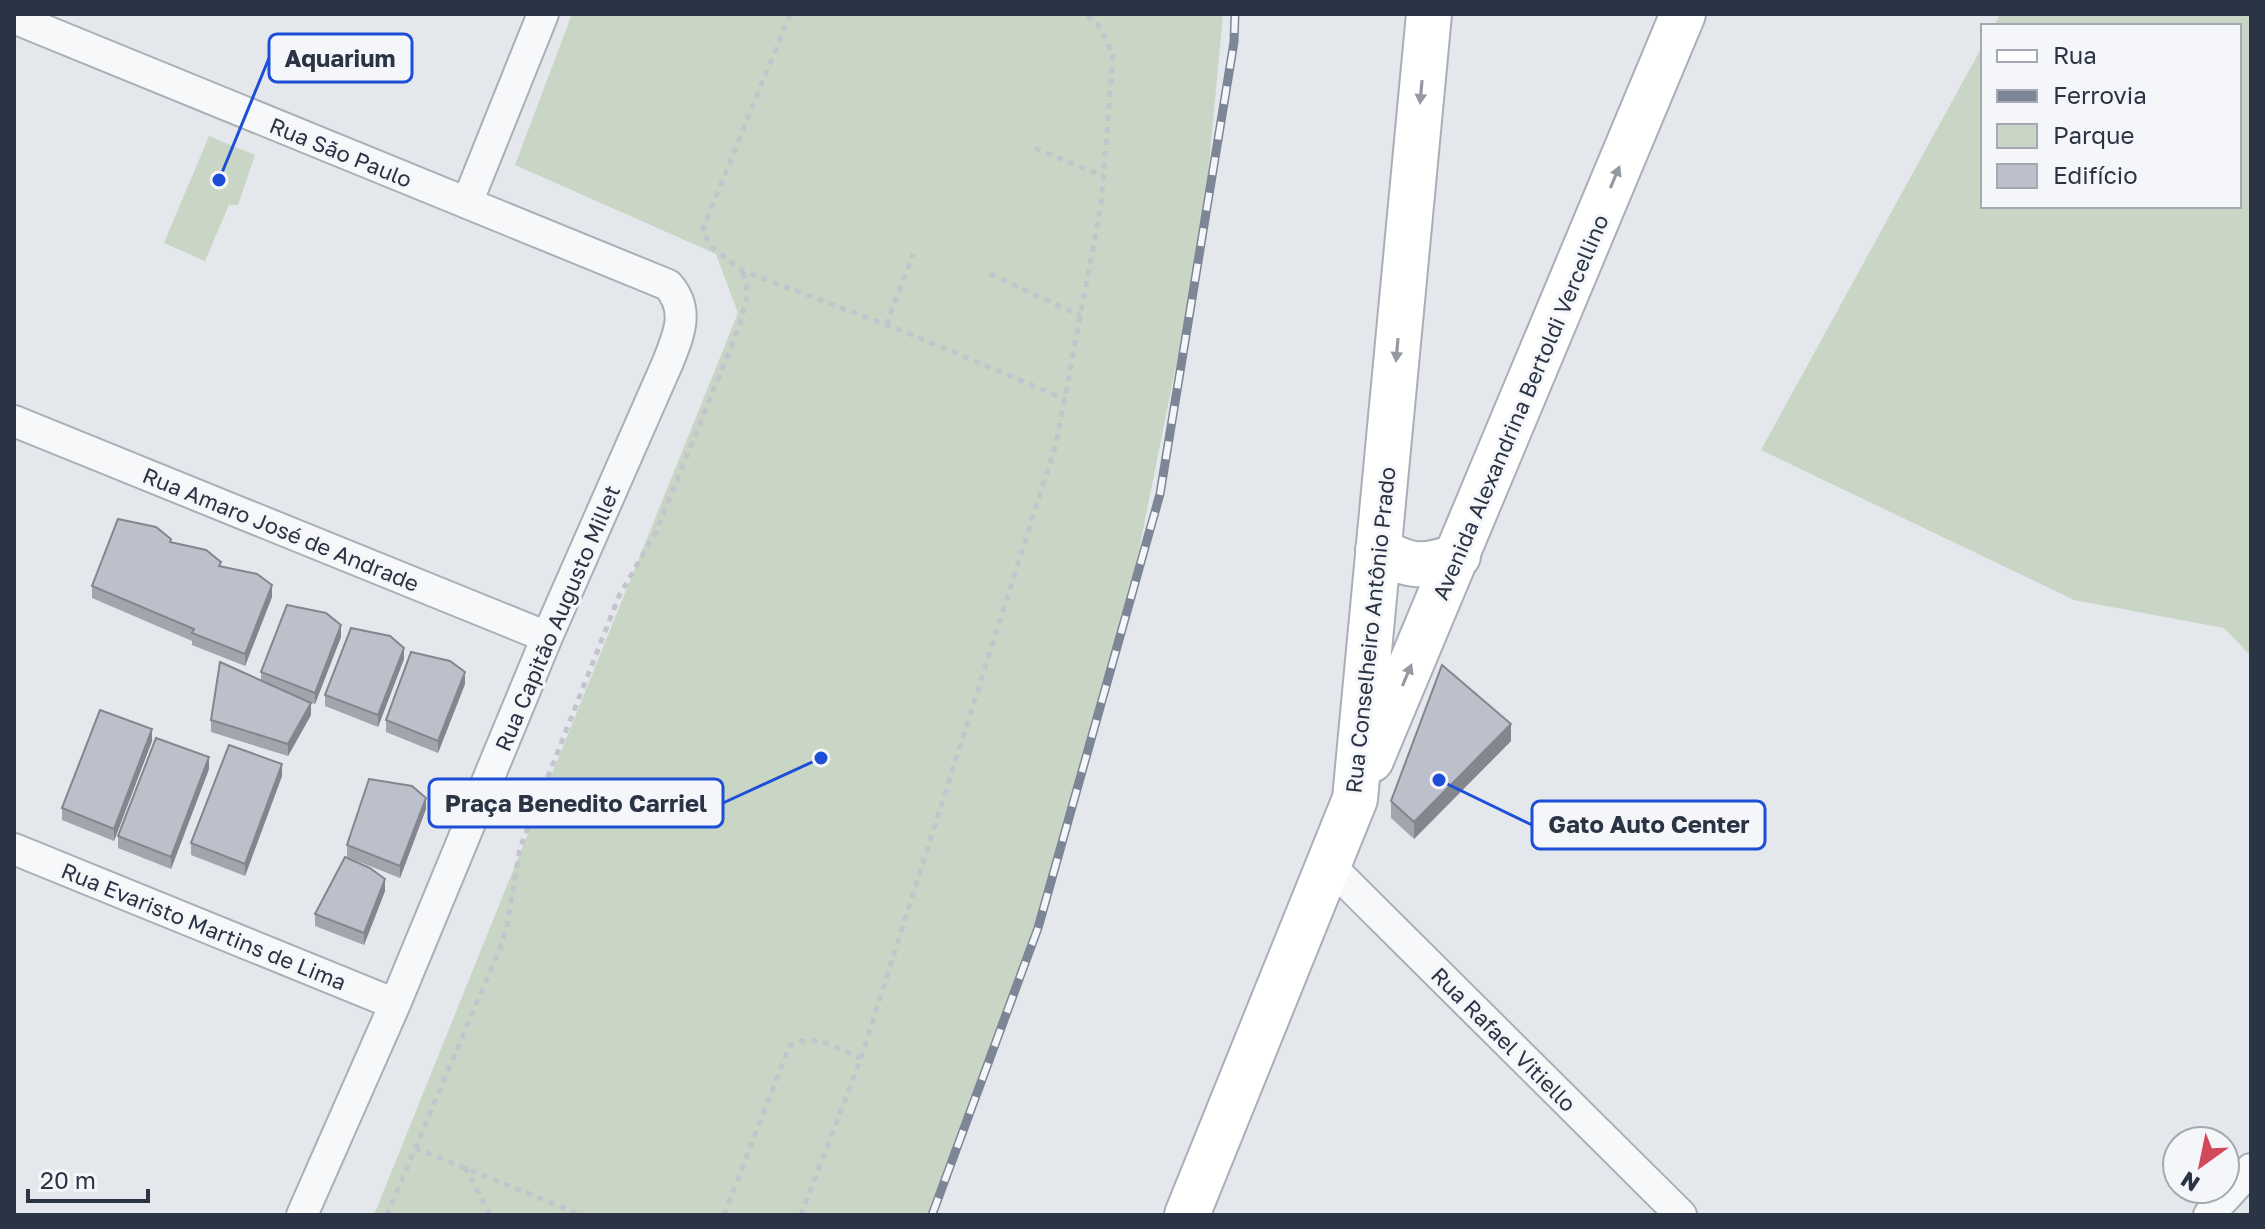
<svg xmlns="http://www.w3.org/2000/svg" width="2265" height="1229" font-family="'Golos Text',sans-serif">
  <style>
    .green { fill: #c9d6c5 }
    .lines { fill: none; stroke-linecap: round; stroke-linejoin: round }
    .street-casing { stroke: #a9aeb7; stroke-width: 34 }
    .secondary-casing { stroke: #a9aeb7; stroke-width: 48 }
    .path { stroke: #c2c5cb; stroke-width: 5; stroke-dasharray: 6 6; stroke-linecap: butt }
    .street { stroke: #f7f8fa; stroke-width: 30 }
    .secondary { stroke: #fff; stroke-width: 44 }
    .rail-casing { stroke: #7d8696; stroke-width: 9 }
    .rail { stroke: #f4f6f9; stroke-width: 6; stroke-dasharray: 18; stroke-linecap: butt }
    .wall { fill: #a1a5ae }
    .shaded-wall { fill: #83868d }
    .building { fill: #bbc0ca; stroke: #83868d; stroke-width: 2 }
    .oneway { fill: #959aa2 }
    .labels { text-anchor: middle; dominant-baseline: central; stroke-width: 6; stroke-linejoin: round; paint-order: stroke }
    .street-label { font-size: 22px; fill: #2b3445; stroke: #f4f6f9 }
    .leader { fill: none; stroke: #1d4ed8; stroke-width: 3 }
    .callout-dot { fill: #1d4ed8; stroke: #f4f6f9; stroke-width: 3 }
    .callout { fill: #f4f6f9; stroke: #1d4ed8; stroke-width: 3 }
    .callout-label { font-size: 24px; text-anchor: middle; font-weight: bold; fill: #2b3445 }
  </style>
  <rect width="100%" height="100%" fill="#e4e7ec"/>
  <!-- green -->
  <path class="green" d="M572,14H1223L1203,230L1127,610L1018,981L932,1215H374L738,313L716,254L515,165Z
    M2000,14H2251V656L2224,628L2074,600L1761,450L1983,45V206H2239V26H1994Z
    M209,136L255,155L238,205H229L205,261L164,243Z"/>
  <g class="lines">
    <defs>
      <path id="street" d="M14,18L668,285C690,310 679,334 668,362L547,637L395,1004L302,1215
        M467,203L543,14
        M14,421L547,637
        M14,849L395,1004
        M1327,863L1681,1215
        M2209,1215L2251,1169"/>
      <path id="secondary" d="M1378,550C1412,568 1422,568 1458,556
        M1371,760L1683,14
        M1187,1215L1355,799L1429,14"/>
    </defs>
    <!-- street casing -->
    <use href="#street" class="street-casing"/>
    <!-- secondary casing -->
    <use href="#secondary" class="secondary-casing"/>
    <!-- path -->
    <path class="path" d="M790,14L702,231L712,247L743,271L903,331L1065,399
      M1035,148L1103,176
      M990,274L1081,316
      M886,325L913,254
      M415,1148L582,1215
      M465,1167L490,1215
      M387,1215L502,943L507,926L520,848L619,596L656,532L739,327L748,294L743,271
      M724,1215L789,1047C808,1030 840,1050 861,1058
      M801,1215L861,1058L1056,444L1101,206L1113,56L1101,28L1086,14"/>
    <!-- street -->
    <use href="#street" class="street"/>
    <!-- secondary -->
    <use href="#secondary" class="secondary"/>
    <defs>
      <path id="rail" d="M932,1215L1038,928L1160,494L1234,42L1235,14"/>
    </defs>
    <!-- rail casing -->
    <use href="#rail" class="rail-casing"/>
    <!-- rail -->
    <use href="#rail" class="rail"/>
  </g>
  <!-- wall -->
  <path class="wall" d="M171,542L221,566L272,597L245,666L192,645V641L92,598V586Z
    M341,637L315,704L311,703V715L288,756L211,732V720L261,681V672Z
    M404,659L378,727L325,706V695Z
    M465,684L438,753L386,732V720Z
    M152,741L114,841L62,820V808Z
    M1511,741L1414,839L1391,818V801Z
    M209,769L171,869L118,848V836Z
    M282,776L245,876L191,855V843Z
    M426,809L400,878L347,857V845Z
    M385,891L364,945L315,926V914Z"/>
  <!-- shaded-wall -->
  <path class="shaded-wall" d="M272,585V597L245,666V654Z
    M341,625V637L315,704V693Z
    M404,648V659L378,727V715Z
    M465,672V684L438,753V741Z
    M311,703V715L288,756V744Z
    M1511,724V741L1414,839V822Z
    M152,729V741L114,841V829Z
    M209,757V769L171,869V857Z
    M282,764V776L245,876V864Z
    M426,798V809L400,878V866Z
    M385,879V891L364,945V933Z"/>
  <!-- building -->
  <path class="building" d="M118,519L156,527L171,539L170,542L206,550L221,562L219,566L257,574L272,585L245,654L192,633L194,629L92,586Z
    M287,605L326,613L341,625L315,693L261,672Z
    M351,628L390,636L404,648L378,715L325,695Z
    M411,652L450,661L465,672L438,741L386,720Z
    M220,662L311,703L288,744L211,720Z
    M1442,665L1511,724L1414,822L1391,801Z
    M100,710L152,729L114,829L62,808Z
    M156,738L209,757L171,857L118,836Z
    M229,745L282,764L245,864L191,843Z
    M369,779L412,786L426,798L400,866L347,845Z
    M345,857L370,868L385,879L364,933L315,914Z"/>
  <!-- one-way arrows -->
  <defs><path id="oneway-solid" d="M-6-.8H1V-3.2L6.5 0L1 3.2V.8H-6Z" transform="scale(2)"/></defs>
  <g class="oneway">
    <use href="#oneway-solid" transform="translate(1421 92) rotate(95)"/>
    <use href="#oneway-solid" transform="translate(1615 177) rotate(-67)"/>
    <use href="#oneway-solid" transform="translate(1397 350) rotate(95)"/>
    <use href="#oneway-solid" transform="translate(1407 675) rotate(-67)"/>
  </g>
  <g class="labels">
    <!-- street labels -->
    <g class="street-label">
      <text transform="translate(341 152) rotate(22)">Rua São Paulo</text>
      <text transform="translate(1520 407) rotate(-67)">Avenida Alexandrina Bertoldi Vercellino</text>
      <text transform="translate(281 529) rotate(22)">Rua Amaro José de Andrade</text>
      <text transform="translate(557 618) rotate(-67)">Rua Capitão Augusto Millet</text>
      <text transform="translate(1370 630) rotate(-84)">Rua Conselheiro Antônio Prado</text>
      <text transform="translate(204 926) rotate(22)">Rua Evaristo Martins de Lima</text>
      <text transform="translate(1504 1039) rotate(45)">Rua Rafael Vitiello</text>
    </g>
  </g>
  <!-- callouts -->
  <path class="leader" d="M219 180L269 58M821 758L723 803M1439 780L1532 825"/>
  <g class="callout-dot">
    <circle cx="219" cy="180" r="8"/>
    <circle cx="821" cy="758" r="8"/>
    <circle cx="1439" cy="780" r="8"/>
  </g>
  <g class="callout">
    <rect x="269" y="34" width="143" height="48" rx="8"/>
    <rect x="429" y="779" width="294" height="48" rx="8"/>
    <rect x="1532" y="801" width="233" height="48" rx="8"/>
  </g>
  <g class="callout-label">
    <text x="340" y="67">Aquarium</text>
    <text x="576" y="812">Praça Benedito Carriel</text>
    <text x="1649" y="833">Gato Auto Center</text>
  </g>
  <!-- border -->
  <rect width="2265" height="1229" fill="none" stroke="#2b3445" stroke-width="32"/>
  <!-- legend -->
  <rect x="1981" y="24" width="260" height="184" fill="#f4f6f9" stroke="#a4a8b1" stroke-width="2"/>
  <rect x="1997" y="50" width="40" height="12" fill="#ffffff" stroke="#a4a8b1" stroke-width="2"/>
  <text x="2053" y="64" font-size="24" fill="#2b3445">Rua</text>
  <rect x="1997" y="90" width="40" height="12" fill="#7d8696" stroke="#a4a8b1" stroke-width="2"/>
  <text x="2053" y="104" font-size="24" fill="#2b3445">Ferrovia</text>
  <rect x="1997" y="124" width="40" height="24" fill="#c9d6c5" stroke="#a4a8b1" stroke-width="2"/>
  <text x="2053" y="144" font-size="24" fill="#2b3445">Parque</text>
  <rect x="1997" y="164" width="40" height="24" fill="#bbc0ca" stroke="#a4a8b1" stroke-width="2"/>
  <text x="2053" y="184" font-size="24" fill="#2b3445">Edifício</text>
  <!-- north arrow -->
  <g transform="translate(2201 1165) rotate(213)"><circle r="38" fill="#f4f6f9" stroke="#a4a8b1" stroke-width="2"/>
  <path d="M0-6L14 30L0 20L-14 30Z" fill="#d1495b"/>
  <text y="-12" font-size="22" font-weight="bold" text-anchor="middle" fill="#2b3445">N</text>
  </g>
  <!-- scale -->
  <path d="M28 1189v12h120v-12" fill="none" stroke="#2b3445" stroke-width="4"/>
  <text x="40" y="1189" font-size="24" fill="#2b3445" stroke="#f4f6f9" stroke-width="6" paint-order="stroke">20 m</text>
</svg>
